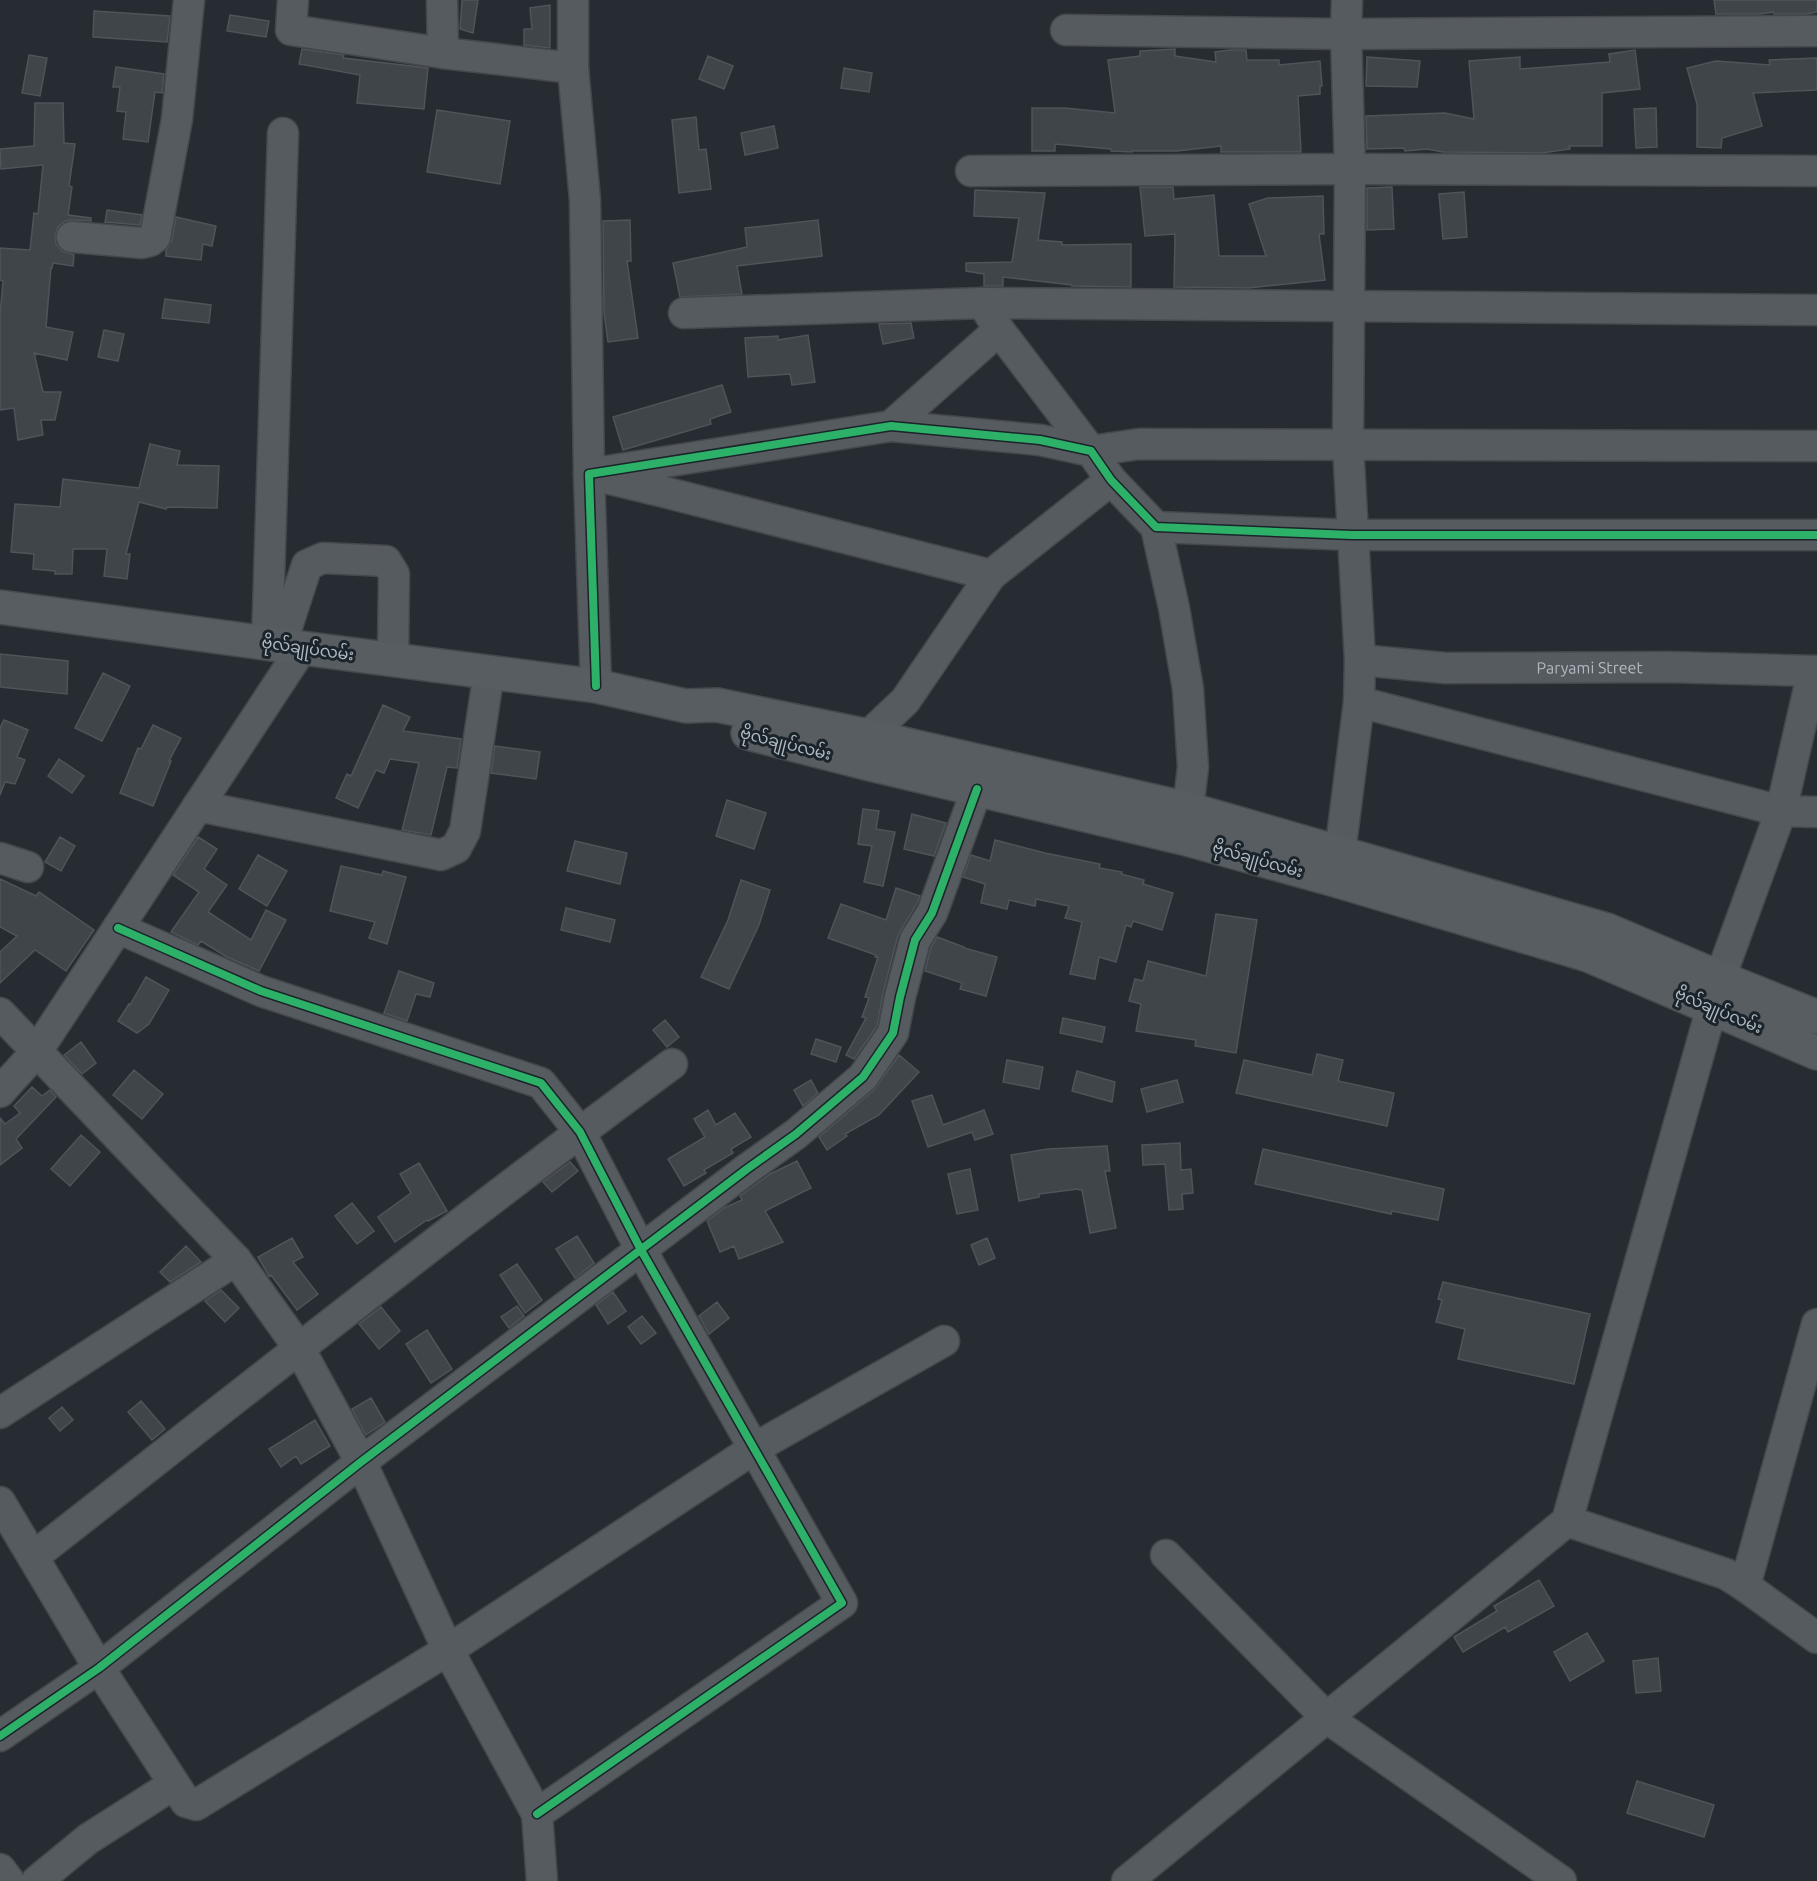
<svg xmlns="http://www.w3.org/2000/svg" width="1817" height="1881" font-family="Ubuntu,'Noto Sans Myanmar',sans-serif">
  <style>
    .building { fill: #404549; stroke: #4e5459; stroke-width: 1.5 }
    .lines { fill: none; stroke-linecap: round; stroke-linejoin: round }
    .minor-casing { stroke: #44484c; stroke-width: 33 }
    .major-casing { stroke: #44494e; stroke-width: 36 }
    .minor { stroke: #565b5f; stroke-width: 30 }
    .major { stroke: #585d61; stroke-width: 33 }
    .cycleway-casing { stroke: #1b242a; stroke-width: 11 }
    .cycleway { stroke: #2db169; stroke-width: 8 }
    .labels { text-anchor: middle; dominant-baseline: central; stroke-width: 6; stroke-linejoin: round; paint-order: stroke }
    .street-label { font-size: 16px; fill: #b0bac2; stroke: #1b242a }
  </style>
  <rect width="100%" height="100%" fill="#262c31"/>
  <!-- building -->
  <path class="building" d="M462,0H478L473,33L460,29Z
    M1714,0H1817V12L1807,14H1774L1773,12L1760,14H1716Z
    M550,5V48L524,45V29H532L530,8Z
    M94,11L170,16L167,42L93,37Z
    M230,15L269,21L266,37L227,31Z
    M302,49L344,55L343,58L428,68L424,109L357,103L360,75L299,64Z
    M1175,49V56L1216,62L1215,52L1230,50H1246L1247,60H1279V65L1320,61L1322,86H1320V94L1298,96L1301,152H1221V146L1177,151H1132V152L1111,151V149L1055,144V151H1032V108H1065L1115,113L1108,60L1140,56V51Z
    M1635,50L1640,89L1602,93V146H1569L1570,149L1542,153L1443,152L1427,149L1405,151L1404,148L1367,149L1366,116L1445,113L1474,119L1469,61L1520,57V69L1610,62L1609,54Z
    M29,55L47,58L40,96L22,93Z
    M708,56L733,66L724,89L699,79Z
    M1367,57L1420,61L1417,87L1366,86Z
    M1817,58V90L1753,93L1762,126L1722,138L1721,148L1697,147V104L1687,68L1716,61L1770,65L1769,60Z
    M116,67L164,74L162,93L155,92L148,142L123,139L126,112L117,111L120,87H113Z
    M844,68L872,73L869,92L841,88Z
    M35,103H63L64,143L75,144L69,186L72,187L68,215L91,218V221L73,220L65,221L58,227L55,235L56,244L62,251L74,255L73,266L53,263L52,268H51L46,327L73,332L67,360L34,353L43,392H61L55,420H41L43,435L18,440L14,408L0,410V316L3,281L0,280V248L30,250L34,213L38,214L43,165L1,169L0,149L34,146Z
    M1656,108L1657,147L1636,148L1634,109Z
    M437,110L510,121L500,184L427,172Z
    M696,117L699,150L706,149L711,189L679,193L672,120Z
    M774,126L778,148L745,155L741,133Z
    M1140,187H1173L1174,199L1214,195L1219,256H1266L1249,204L1268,198L1323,196L1324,234H1319L1325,280L1248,288L1174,287L1175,234L1145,236Z
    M1392,187L1394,229L1367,230V188Z
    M975,190L1045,193L1038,240L1062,242V245L1131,244V287L1072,286V285L1003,277V286H984V274L966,271V263L1012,262L1019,218L974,216Z
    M1464,192L1467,237L1443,239L1439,194Z
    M107,210L142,215L140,225L105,222Z
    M176,217L216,226L212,246L203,244L201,260L166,256V250L172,240Z
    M630,220L631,261H627L638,338L608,342L604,313L603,221Z
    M818,220L822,256L737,266L742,294L680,297L673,263L747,247L745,228Z
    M165,299L211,305L209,323L162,318Z
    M911,323L914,338L883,344L879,324Z
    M104,330L124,334L118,361L98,357Z
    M808,335L815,382L792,385L790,374L748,377L745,338L778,336V340Z
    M722,385L731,412L710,419L711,424L623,450L613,417Z
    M150,444L180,451L177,465L219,466L217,508L167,507L166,509L139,502L126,554H130L127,579L104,576L107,549H73L72,574H55V571L33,569L34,554L11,552L15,504L60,507L63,479L139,488Z
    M0,654L68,661L67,694L0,687Z
    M103,673L130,686L102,741L75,728Z
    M383,705L410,717L403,731L461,739L457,768L447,767L431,835L402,830L419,763L390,759L384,773L376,770L358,808L336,798L347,774L351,776Z
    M4,720L28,730L17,757L25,760L15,784L5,782L0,795V728Z
    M153,725L181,738L169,761H171L153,806L120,793L138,748L141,749Z
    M495,746L540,752L536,779L491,773Z
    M59,759L84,776L72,793L48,776Z
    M727,800L766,813L754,849L716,836Z
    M863,809L879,811L876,829L895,832L883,886L864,882L872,846L858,844Z
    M912,814L946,823L934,856L904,849Z
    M60,837L75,846L61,871L45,862Z
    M198,837L217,849L204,869L227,885L208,912L251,940L266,910L286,920L259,971L227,957L201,941L198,945L171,932L199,892L173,875Z
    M995,840L1045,853L1100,864L1099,868L1122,872L1121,874L1144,880L1143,884L1173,893L1162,930L1133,921L1131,927L1126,925L1116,962L1099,957L1095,979L1070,974L1082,922L1065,918L1069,906L1036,899L1035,906L1009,900L1007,909L981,903L985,884L963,877L971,855L990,861Z
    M575,841L627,853L620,884L567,871Z
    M258,855L287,871L267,906L239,889Z
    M341,866L382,875L383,871L406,877L387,944L369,938L375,922L330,911Z
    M0,879L36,896L39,892L94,930L66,971L35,950L0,983V952L17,936L0,927Z
    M741,880L770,890L759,925L729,989L701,977L728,920Z
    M896,888L920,896L916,905L898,935L883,993L877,1026L854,1059L846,1055L866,1018L862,1017L869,998L865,997L878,957H875L876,955L828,938L841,904L886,920Z
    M566,908L615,920L610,942L561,930Z
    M1216,914L1257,920L1236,1053L1195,1046L1196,1040L1136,1031L1141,1004L1129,1001L1135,979L1143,981L1148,961L1206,976Z
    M937,937L964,947V948L997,957L986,996L960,989L962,983L925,971L931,947Z
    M399,971L434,983L430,997L416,994L407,1021L384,1013Z
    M146,977L169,990L149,1024L137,1033L118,1021L129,1004L130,1005Z
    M1063,1018L1105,1027L1102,1042L1060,1033Z
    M665,1020L679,1037L667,1047L653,1030Z
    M816,1039L841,1047L836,1062L811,1054Z
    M81,1042L96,1063L82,1074L64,1055Z
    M1317,1054L1343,1060L1338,1081L1394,1093L1387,1126L1236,1093L1244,1060L1312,1075Z
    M899,1055L919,1072L879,1115L845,1134L847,1136L827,1150L819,1137L874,1090Z
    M1007,1060L1043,1067L1039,1089L1003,1082Z
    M134,1070L163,1094L142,1119L113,1095Z
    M1077,1071L1115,1082L1112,1102L1072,1091Z
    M811,1080L818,1093L803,1106L794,1090Z
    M1177,1080L1183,1102L1147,1112L1141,1089Z
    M32,1087L42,1096L50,1090L56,1097L16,1139L22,1148L0,1165V1118L5,1124L20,1113L14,1106Z
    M932,1095L943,1125L984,1110L993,1134L975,1140L972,1132L928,1147L912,1101Z
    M708,1110L716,1125L735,1113L751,1137L731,1149L733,1153L704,1170L706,1173L684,1186L668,1159L705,1137L694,1119Z
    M81,1135L100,1152L70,1186L51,1169Z
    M1180,1143L1181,1170L1191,1169L1193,1193L1182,1194L1183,1209L1169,1210L1165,1164L1143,1165L1142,1145Z
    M1107,1146L1110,1171H1105L1116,1228L1090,1233L1082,1190H1079L1078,1189L1039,1194V1197L1019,1201L1011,1155L1048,1149Z
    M1263,1149L1444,1189L1438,1220L1392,1211L1391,1214L1255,1184Z
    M797,1161L811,1188L765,1211L783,1242L739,1259L734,1246L720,1252L707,1221L724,1208L742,1200L740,1196L770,1174Z
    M570,1162L578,1171L552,1192L543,1182Z
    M419,1163L447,1211L428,1221L427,1220L395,1242L378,1217L411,1193L400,1174Z
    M970,1169L978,1210L957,1214L948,1174Z
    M352,1203L374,1231L357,1244L335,1216Z
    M577,1236L594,1263L575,1278L556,1249Z
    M292,1238L303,1257L293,1262L318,1294L297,1310L271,1275L269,1276L258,1257Z
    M987,1238L995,1258L979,1265L971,1245Z
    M186,1246L201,1262L170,1282L160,1272Z
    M517,1264L542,1300L525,1313L500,1275Z
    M1443,1282L1590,1314L1574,1384L1458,1359L1465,1329L1436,1322L1442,1300L1438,1299Z
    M221,1290L239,1308L225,1322L205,1301Z
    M613,1292L626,1311L608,1324L596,1305Z
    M717,1302L729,1318L709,1334L699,1316Z
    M517,1306L524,1316L509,1328L501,1317Z
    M381,1307L400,1331L379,1349L359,1324Z
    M642,1316L656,1333L641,1344L628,1327Z
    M427,1330L452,1369L431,1383L406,1344Z
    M371,1398L385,1422L366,1435L352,1409Z
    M141,1401L165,1429L152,1440L128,1412Z
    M62,1407L73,1420L60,1431L49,1418Z
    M315,1420L330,1446L301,1464L296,1456L281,1467L269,1449Z
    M1539,1580L1554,1606L1508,1632L1505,1627L1463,1652L1454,1637L1497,1611L1494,1606Z
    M1587,1633L1604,1661L1570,1681L1554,1652Z
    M1658,1658L1661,1691L1636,1693L1633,1661Z
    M1637,1781L1714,1805L1704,1837L1627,1813Z"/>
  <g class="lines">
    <defs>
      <g id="minor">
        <path d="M293,0L291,30L443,53L573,68"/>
        <path d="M442,0L443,53"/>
        <path d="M573,0V68L585,200L589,474L664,492L991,575"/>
        <path d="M1066,30L1346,34L1817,31"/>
        <path d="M971,171L1350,169L1817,171"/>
        <path d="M72,237L142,243L150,241L155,237L177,119L189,0"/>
        <path d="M983,303L999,330L1091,451L1139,444L1817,446"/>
        <path d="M684,313L983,303L1817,310"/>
        <path d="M891,426L999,330"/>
        <path d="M1156,527L1174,608L1188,689L1193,767L1188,809"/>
        <path d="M267,643L283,133"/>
        <path d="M281,645L307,565L323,558L386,561L394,574L393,659"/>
        <path id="s1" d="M1360,660L1445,668L1668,667L1817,671"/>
        <path d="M596,686L589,474L891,426L1040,440L1091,451L1111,480L1156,527L1352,535H1817"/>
        <path d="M1359,702L1781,811L1817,812"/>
        <path d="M868,736L905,701L991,575L1111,480"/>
        <path d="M198,806L441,855L456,848L465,831L489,672"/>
        <path d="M1340,853L1359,702L1360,660L1348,445L1350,169L1346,34L1347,0"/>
        <path d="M0,858L28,867"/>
        <path d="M118,928L261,991L541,1083L580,1132L641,1250L842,1603L537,1814"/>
        <path d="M1720,978L1781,811L1813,671"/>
        <path d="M0,1013L236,1260L299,1348L361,1462L448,1650L537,1814L542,1881"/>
        <path d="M0,1092L37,1051L302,648"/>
        <path d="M0,1413L236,1260"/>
        <path d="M0,1502L99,1668L186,1802L196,1805L448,1650L755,1448L944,1341"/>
        <path d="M1567,1521L1726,1574L1745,1586L1817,1638"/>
        <path d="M1166,1555L1327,1718L1561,1881"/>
        <path d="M33,1557C245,1391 455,1224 672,1064"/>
        <path d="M1745,1586L1817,1324"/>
        <path d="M0,1736L99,1668L361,1462L747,1169L796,1134L863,1077L893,1033L900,997L915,940L932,913L977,789"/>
        <path d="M0,1869L9,1881"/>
        <path d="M37,1881L88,1839L174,1784"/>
        <path d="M1127,1881L1567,1521L1712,1007"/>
      </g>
      <path id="major" d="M0,607L302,648L596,686L686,706L717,705L868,736L1188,809L1607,930L1720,978L1817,1017
        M748,733L866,763L1187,839L1335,880L1588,955L1817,1053"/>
    </defs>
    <!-- minor casing -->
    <use href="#minor" class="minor-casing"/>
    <!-- major casing -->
    <use href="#major" class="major-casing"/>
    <!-- minor -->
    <use href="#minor" class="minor"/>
    <!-- major -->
    <use href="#major" class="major"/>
    <defs>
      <path id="cycleway" d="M596,686L589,474L891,426L1040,440L1091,451L1111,480L1156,527L1352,535H1817
        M118,928L261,991L541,1083L580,1132L641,1250L842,1603L537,1814
        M0,1736L99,1668L361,1462L747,1169L796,1134L863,1077L893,1033L900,997L915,940L932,913L977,789"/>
    </defs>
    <!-- cycleway casing -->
    <use href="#cycleway" class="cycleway-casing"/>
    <!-- cycleway -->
    <use href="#cycleway" class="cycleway"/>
  </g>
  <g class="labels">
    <!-- street labels -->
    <g class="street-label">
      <text transform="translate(308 648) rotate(8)">ဗိုလ်ချုပ်လမ်း</text>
      <text stroke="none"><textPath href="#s1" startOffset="230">Paryami Street</textPath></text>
      <text transform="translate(786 743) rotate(14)">ဗိုလ်ချုပ်လမ်း</text>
      <text transform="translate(1258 859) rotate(16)">ဗိုလ်ချုပ်လမ်း</text>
      <text transform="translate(1719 1010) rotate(23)">ဗိုလ်ချုပ်လမ်း</text>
    </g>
  </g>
</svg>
